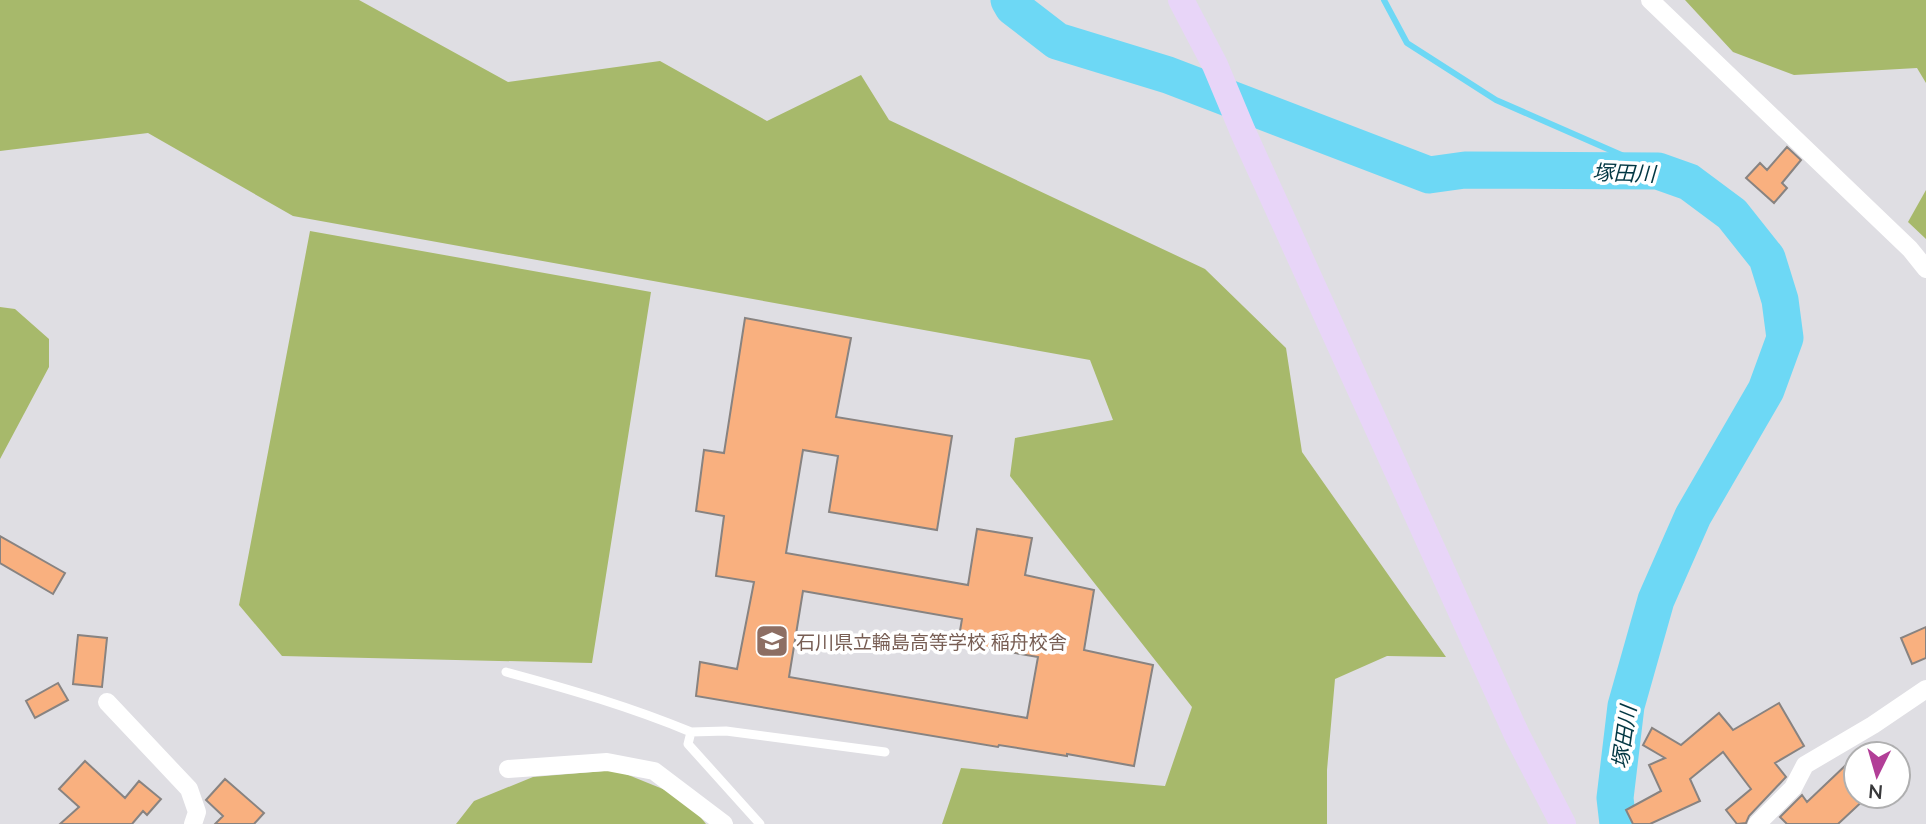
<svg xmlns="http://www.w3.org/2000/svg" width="1926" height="824" font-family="Lato,'Noto Sans JP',sans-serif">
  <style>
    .green { fill: #a7b96b }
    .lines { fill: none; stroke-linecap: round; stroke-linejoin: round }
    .stream { stroke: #6dd8f5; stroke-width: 6 }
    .river { stroke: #6dd8f5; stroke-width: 37 }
    .building { fill: #f9b07f; stroke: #888381; stroke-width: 2; fill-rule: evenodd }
    .lane { stroke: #fff; stroke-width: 9 }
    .street { stroke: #fff; stroke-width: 18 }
    .secondary { stroke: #e8d5f8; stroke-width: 26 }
    .labels { text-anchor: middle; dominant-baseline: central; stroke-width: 7; stroke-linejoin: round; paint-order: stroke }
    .education-label { font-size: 19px; fill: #785e54; stroke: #fff; text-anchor: start }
    .water-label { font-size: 21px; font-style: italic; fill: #023743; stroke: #fff }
  </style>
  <rect width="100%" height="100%" fill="#dfdee3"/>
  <!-- green -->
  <path class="green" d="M0,0H359L508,82L660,61L767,121L861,75L889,120L1205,269L1286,348L1302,452L1446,657L1387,656L1335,679L1327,770V824H942L961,768L1165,786L1192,707L1010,476L1015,438L1113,420L1090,360L293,216L148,133L0,151Z
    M1685,0H1926V83L1917,68L1794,75L1733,52Z
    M1926,190V239L1908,222Z
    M310,231L651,292L592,663L282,656L239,605Z
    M0,307L15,309L49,339V367L0,459Z
    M616,770L685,798L706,824H456L474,801L533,777Z"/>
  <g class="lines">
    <!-- stream -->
    <path class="stream" d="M1384,0L1407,43L1496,100L1658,171"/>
    <!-- river -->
    <path class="river" d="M1009,0L1013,7L1057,41L1168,75L1429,175L1465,170L1658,171L1689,182L1732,214L1767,258L1780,300L1785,338L1766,390L1693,516L1656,600L1626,706L1615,798L1618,824"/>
  </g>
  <!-- building -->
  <path class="building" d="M1787,147L1801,160L1782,183L1787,188L1774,203L1746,178L1760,163L1767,170Z
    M745,318L851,338L836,417L952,436L937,530L829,512L838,456L803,450L786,553L968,585L977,529L1032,538L1025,575L1094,590L1084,650L1153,665L1134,766L1067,754V756L999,745L998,747L696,696L700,662L737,669L754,582L716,576L724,516L696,511L704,450L724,453ZM803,591L962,619L958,643L1038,657L1027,718L789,677Z
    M0,536L65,573L53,594L0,563Z
    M1926,627V658L1912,664L1901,638Z
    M78,635L107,638L102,687L73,684Z
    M58,683L68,700L35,718L26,701Z
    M1779,703L1804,746L1775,763L1786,777L1749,816L1746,823L1737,824L1726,810L1751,789L1723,752L1690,779L1700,801L1650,824H1633L1626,810L1661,791L1649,765L1665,758L1643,745L1652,728L1681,745L1719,713L1733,730Z
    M85,761L125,798L139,781L161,799L147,815L143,811L132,824H60L79,807L59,789Z
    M1847,764L1856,774V796H1868L1838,824H1787L1780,817L1802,795L1807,802Z
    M225,779L264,813L254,824H215L223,816L206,800Z"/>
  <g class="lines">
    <!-- lane -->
    <path class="lane" d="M506,672C569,689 631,707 691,732
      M760,824L688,744L691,732L726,731L885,752"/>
    <!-- street -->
    <path class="street" d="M1650,0L1910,249L1926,269
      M107,702L189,789L197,812L193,824
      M508,769L607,762L654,771L724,824
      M1757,824L1793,788L1805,765L1873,725L1926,689"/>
    <!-- secondary -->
    <path class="secondary" d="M1181,0L1215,65L1243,132L1517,735L1563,824"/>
  </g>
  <!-- icons -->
  <defs>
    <symbol id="school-square" viewBox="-11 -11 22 22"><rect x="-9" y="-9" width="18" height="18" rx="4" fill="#8d6e63" stroke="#fff"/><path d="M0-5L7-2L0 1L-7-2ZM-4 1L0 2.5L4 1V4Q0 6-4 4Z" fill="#fff"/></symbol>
  </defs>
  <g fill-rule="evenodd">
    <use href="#school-square" x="753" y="622" width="38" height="38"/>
  </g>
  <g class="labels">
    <!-- education labels -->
    <g class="education-label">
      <text x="796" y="641">石川県立輪島高等学校 稲舟校舎</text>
    </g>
    <!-- water labels -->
    <g class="water-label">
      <text transform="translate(1624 172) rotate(2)">塚田川</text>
      <text transform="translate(1623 737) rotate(-82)">塚田川</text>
    </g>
  </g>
  <!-- north arrow -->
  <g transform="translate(1877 775) rotate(185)"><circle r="33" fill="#ffffff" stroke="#afafb0" stroke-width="2"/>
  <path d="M0-5L12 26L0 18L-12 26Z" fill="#b23e97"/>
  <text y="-10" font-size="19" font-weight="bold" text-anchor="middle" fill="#38383a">N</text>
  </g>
</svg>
